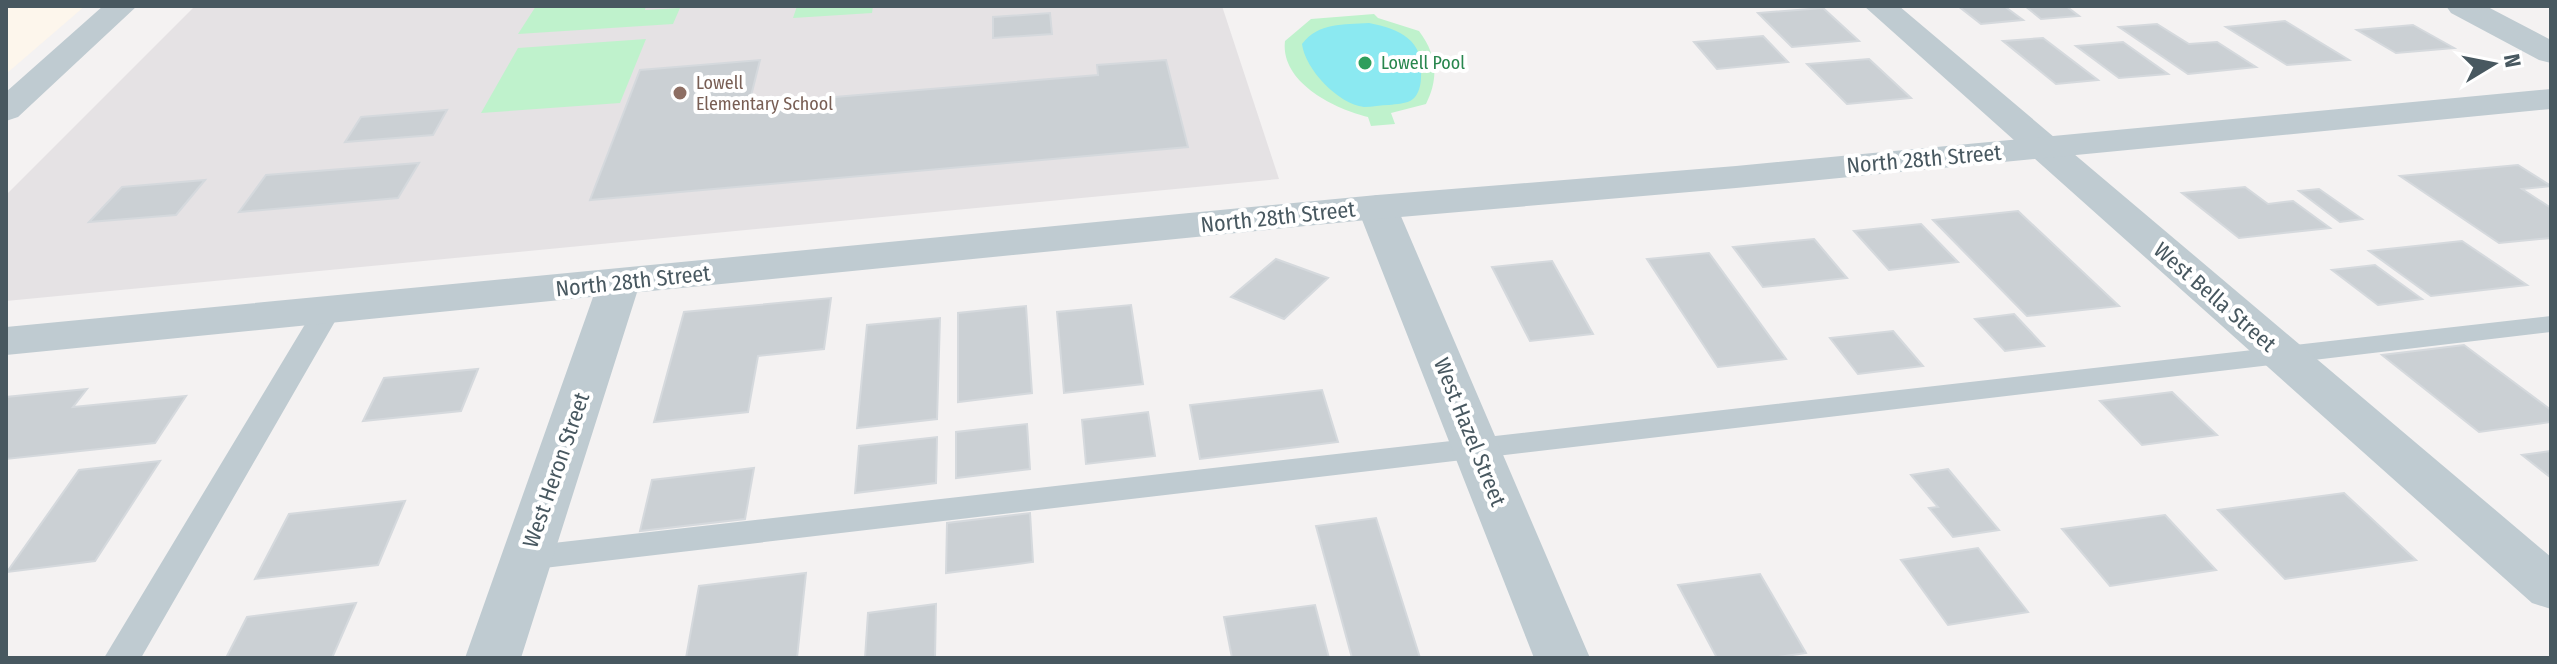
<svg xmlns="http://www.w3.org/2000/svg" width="2557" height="664" font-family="'Fira Sans Condensed',sans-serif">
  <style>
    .commercial { fill: #fdf6ec }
    .education { fill: #e5e2e4 }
    .green { fill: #bff2cc }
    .water { fill: #8be9f1 }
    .building { fill: #cbd0d4; stroke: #d5d9dd; stroke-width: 2 }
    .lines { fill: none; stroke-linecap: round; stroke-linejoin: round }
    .service { fill: #bfcbd1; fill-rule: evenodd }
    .minor { fill: #bfcbd1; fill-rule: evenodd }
    .tertiary { fill: #bfcbd1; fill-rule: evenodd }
    .leisure-dot { fill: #2e9e5b; stroke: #fff; stroke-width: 3 }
    .education-dot { fill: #8d6e63; stroke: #fff; stroke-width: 3 }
    .labels { text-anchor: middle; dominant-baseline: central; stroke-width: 8; stroke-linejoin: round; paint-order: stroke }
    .far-leisure-label { font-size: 18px; fill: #27864d; stroke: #fff; text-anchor: start }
    .far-education-label { font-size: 18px; fill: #785e54; stroke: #fff; text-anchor: start }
    .street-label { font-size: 22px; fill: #485860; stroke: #fff }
  </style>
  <rect width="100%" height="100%" fill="#f4f2f2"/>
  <!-- commercial -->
  <path class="commercial" d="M6,6H85L6,74Z"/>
  <!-- education -->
  <path class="education" d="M195,6H1222L1279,179L6,301V195Z"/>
  <!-- green -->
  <path class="green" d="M536,6H646L645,10L680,8L673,24L518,34Z
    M797,6H873L872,13L793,18Z
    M1374,14L1378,18L1419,31C1437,55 1439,78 1426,104L1391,113L1395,124L1371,126L1368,117C1334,109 1280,82 1285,41L1311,19Z
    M646,39L620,103L481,113L518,48Z"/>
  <!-- water -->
  <path class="water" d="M1369,23C1400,29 1425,40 1421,77C1421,84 1419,94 1413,99C1407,104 1396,104 1389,105C1381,105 1372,107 1364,107C1338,104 1305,69 1302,44C1319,22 1343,25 1369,23Z"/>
  <!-- building -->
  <path class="building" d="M1958,6H2004L2023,20L1981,24Z
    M2025,6H2066L2079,16L2041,19Z
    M1823,8L1859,41L1792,47L1758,13Z
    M1050,13L1052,34L993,38V17Z
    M2285,21L2349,60L2287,65L2226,27Z
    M2157,24L2189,44L2217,42L2256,67L2188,74L2119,27Z
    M2413,25L2454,48L2396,53L2357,30Z
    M1763,36L1788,62L1717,69L1694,42Z
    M2043,38L2098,80L2056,84L2003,41Z
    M2123,42L2168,74L2119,78L2076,46Z
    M1869,59L1911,98L1847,104L1807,64Z
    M760,60L749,104L1098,75L1097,65L1166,60L1188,147L590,200L640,70Z
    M447,110L433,135L345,142L361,117Z
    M419,163L398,198L239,212L266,175Z
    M2518,165L2551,186L2522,189L2551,208V238L2499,243L2400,176Z
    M205,180L176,215L89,222L122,187Z
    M2245,187L2268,204L2293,201L2330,228L2239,238L2182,193Z
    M2319,189L2362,219L2340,222L2299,191Z
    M2018,211L2119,306L2027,316L1933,220Z
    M1921,224L1958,262L1889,270L1854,231Z
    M1814,239L1847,278L1763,287L1733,247Z
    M2462,241L2527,285L2431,296L2369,251Z
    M1709,253L1786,359L1718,367L1647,259Z
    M1276,259L1328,278L1284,319L1231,297Z
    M1552,261L1593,334L1530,341L1492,267Z
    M2375,265L2422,299L2378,305L2332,270Z
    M831,298L824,349L758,356L748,412L654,422L684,312Z
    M1131,305L1143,384L1064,393L1057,312Z
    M1026,306L1032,393L958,402V313Z
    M2014,314L2044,346L2005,351L1975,319Z
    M940,318L937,419L857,428L867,325Z
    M1893,331L1923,366L1858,374L1830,338Z
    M2464,345L2551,410V422L2479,432L2382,355Z
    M478,369L461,411L363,421L384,378Z
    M87,389L73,407L186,396L155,443L6,459V397Z
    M1322,390L1338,442L1200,459L1190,405Z
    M2172,392L2217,435L2142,445L2100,401Z
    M1148,412L1155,456L1086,464L1082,420Z
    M1027,424L1030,469L956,478V432Z
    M937,437L936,483L855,493L859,446Z
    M2551,451L2550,477L2522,455Z
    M160,461L95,561L7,572L79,470Z
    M754,468L745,519L640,531L652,480Z
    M1948,469L1999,530L1953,537L1929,508L1938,507L1911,475Z
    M2344,493L2416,560L2285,579L2218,510Z
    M405,501L378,565L255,579L289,514Z
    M1030,513L1033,562L946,573L947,523Z
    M2165,515L2216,570L2110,586L2062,529Z
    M1376,518L1420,658H1352L1316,526Z
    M1978,548L2028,612L1948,625L1901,560Z
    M806,573L797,658H686L699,586Z
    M1760,574L1806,653L1772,658H1717L1678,585Z
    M356,603L332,658H226L247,617Z
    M936,604L935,658H865L868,613Z
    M1315,605L1329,658H1232L1224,617Z"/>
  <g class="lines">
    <!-- service -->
    <path class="service" d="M327,303L337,305L341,311L141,658H104L313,311L317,305Z
      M2551,316V332L527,570L515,567L510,558L515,549L527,546Z"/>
    <!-- minor -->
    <path class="minor" d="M103,6H137L18,117L6,121V92Z
      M1864,6H1899L2551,557V609L2532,603Z
      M2446,6H2486L2551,40V63L2539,60L2451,13Z
      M1377,195L1391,199L1397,207L1590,658H1534L1357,207L1363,199Z
      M619,270L634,274L640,283L521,658H465L598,283L604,274Z"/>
    <!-- tertiary -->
    <path class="tertiary" d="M2551,89V109L1736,188L1377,219L6,355V327L1377,195L1736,166Z"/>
  </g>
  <!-- markers -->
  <circle class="leisure-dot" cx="1365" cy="63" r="8"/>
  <circle class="education-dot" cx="680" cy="93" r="8"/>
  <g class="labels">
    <!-- far-leisure labels -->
    <g class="far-leisure-label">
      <text x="1381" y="63">Lowell Pool</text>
    </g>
    <!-- far-education labels -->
    <g class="far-education-label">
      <text x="696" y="83">Lowell<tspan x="696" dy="21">Elementary School</tspan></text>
    </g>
    <!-- street labels -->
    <g class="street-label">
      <text transform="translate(1924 159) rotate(-5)">North 28th Street</text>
      <text transform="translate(1278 217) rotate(-6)">North 28th Street</text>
      <text transform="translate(633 281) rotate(-6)">North 28th Street</text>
      <text transform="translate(2215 297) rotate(41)">West Bella Street</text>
      <text transform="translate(1470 432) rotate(68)">West Hazel Street</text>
      <text transform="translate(556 470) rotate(-71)">West Heron Street</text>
    </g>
  </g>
  <!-- border -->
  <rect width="2557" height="664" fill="none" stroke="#485860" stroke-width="16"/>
  <!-- north arrow -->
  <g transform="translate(2493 64) rotate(80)" stroke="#ffffff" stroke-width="6" paint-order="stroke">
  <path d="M0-6L14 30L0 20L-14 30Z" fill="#485860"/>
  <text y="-12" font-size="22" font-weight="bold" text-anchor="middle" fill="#485860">N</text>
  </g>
</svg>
